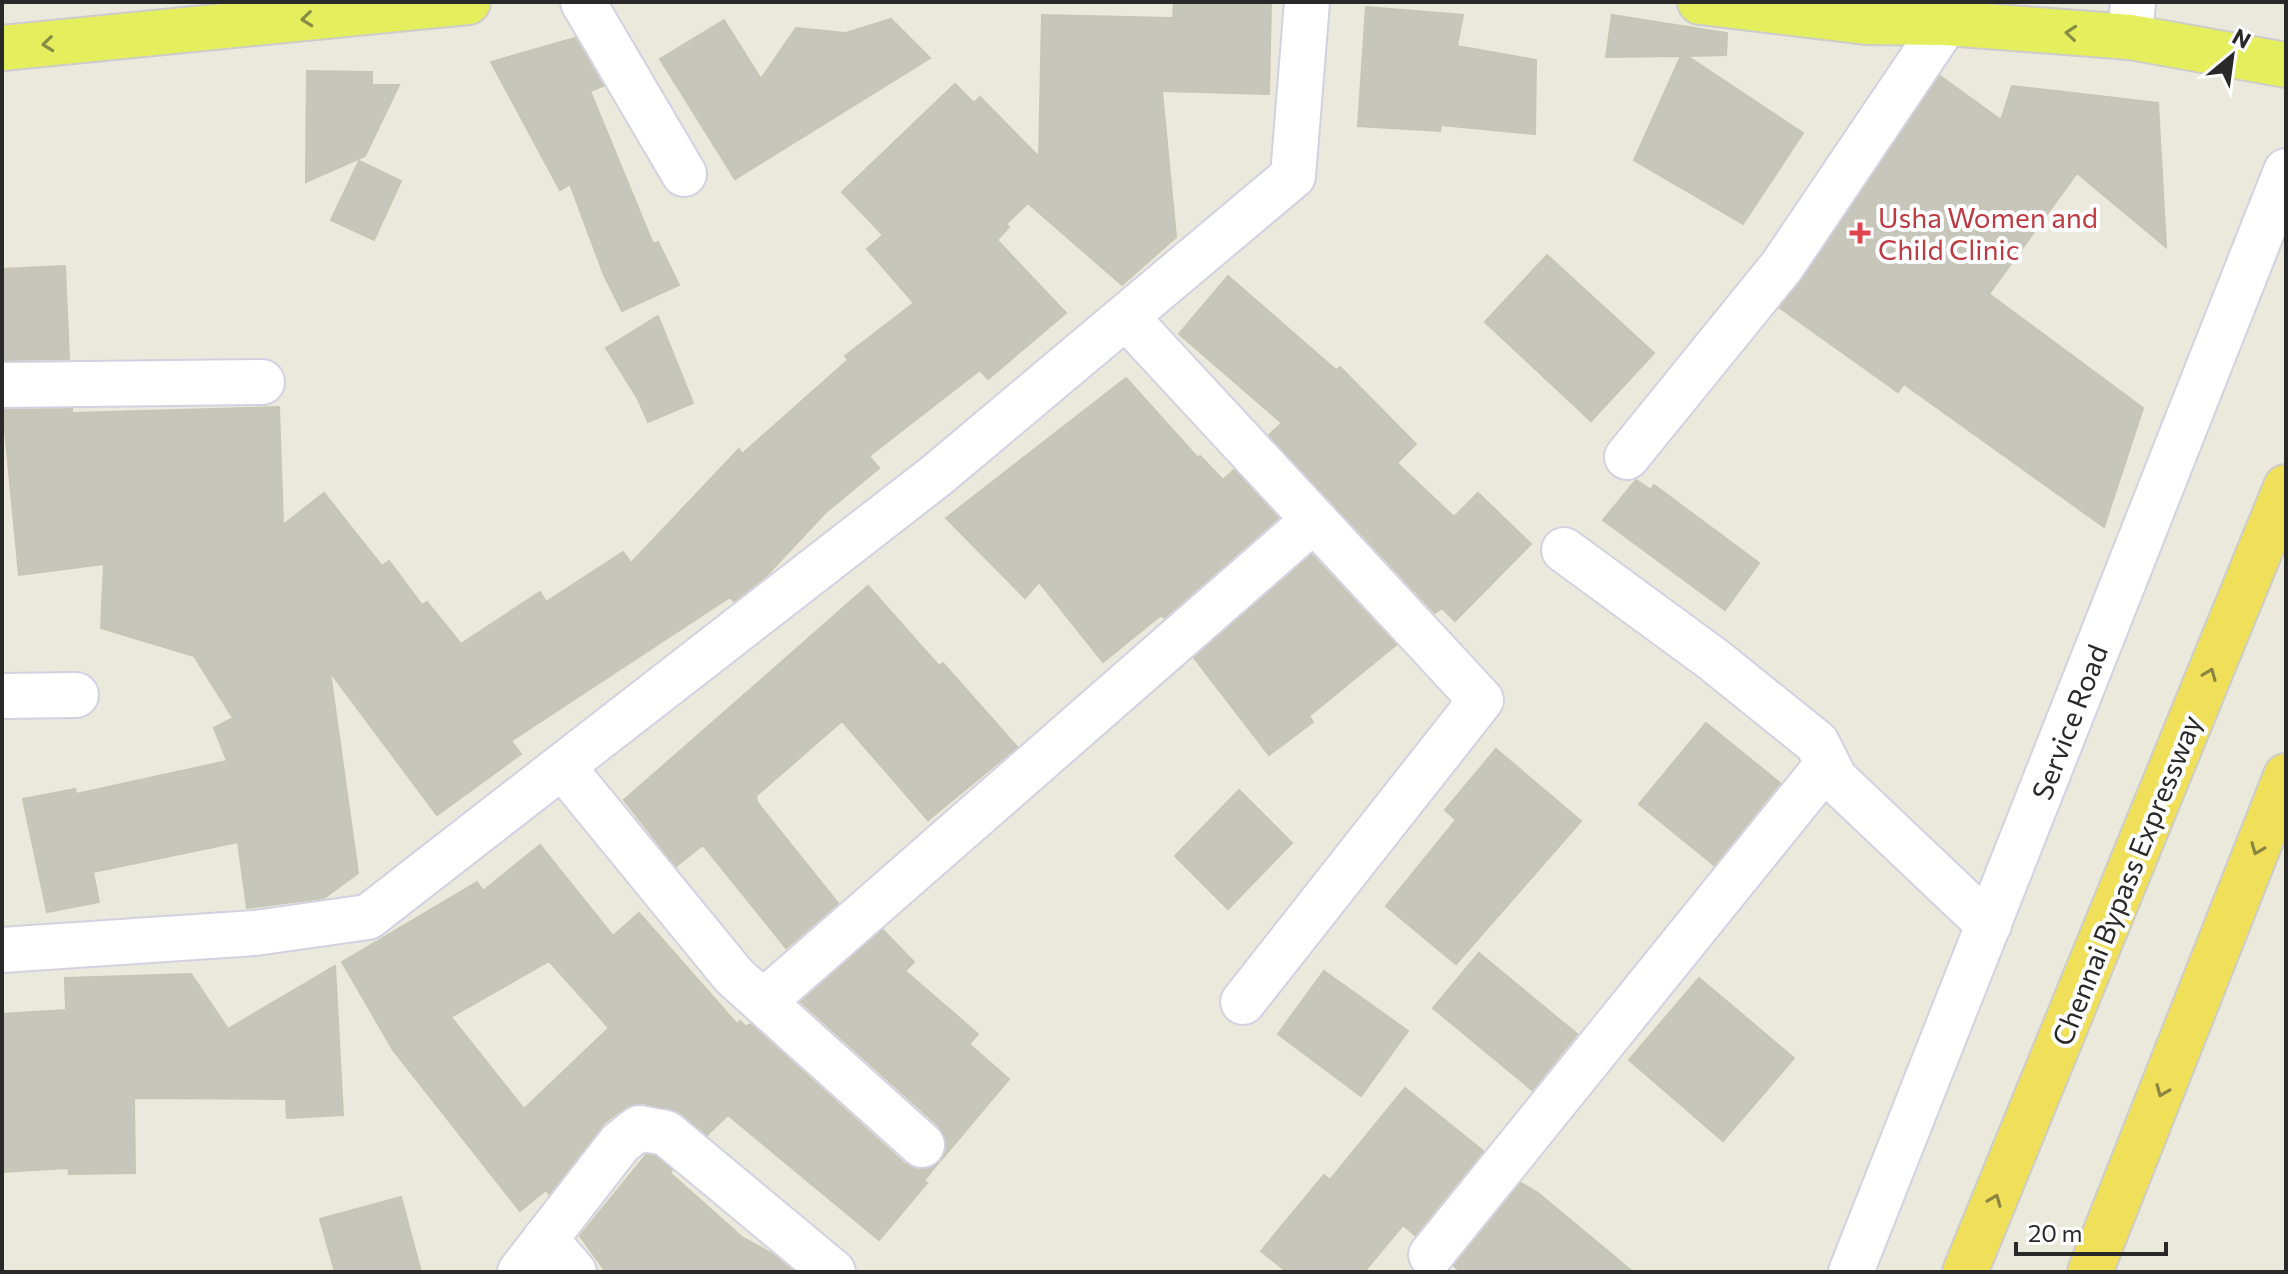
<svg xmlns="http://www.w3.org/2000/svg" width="2288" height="1274" font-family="Commissioner,sans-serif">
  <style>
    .building { fill: #c7c6ba; stroke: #c7c6b5; stroke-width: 2; fill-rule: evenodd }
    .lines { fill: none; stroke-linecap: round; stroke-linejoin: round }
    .minor-casing { stroke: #d2d1e2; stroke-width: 48 }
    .tertiary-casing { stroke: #d2d1e2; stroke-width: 48 }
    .primary-casing { stroke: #ccc; stroke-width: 48 }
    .trunk-casing { stroke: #ccc; stroke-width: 48 }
    .minor { stroke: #fff; stroke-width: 44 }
    .tertiary { stroke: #fff; stroke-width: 44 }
    .primary { stroke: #e5ef5d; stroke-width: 44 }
    .trunk { stroke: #f0e059; stroke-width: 44 }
    .oneway { stroke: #878c43 }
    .oneway2 { stroke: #8c8441 }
    .health-dot { fill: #e0444e; stroke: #fff; stroke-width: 3 }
    .labels { text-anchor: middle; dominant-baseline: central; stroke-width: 8; stroke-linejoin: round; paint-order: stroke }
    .health-label { font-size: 28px; fill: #be3a42; stroke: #fff; text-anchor: start }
    .street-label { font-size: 28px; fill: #292929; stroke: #fff }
  </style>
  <rect width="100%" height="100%" fill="#ebe9db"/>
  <!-- building -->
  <path class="building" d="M1174,2H1271L1269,94L1162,91L1176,237L1122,285L1028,203L1006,224L1009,227L997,240L1066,313L988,379L980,370L869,456L879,468L825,513L767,575L734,601L730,597L511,741L521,754L437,815L330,672L358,873L324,898L247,908L238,842L93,872L99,902L47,912L23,799L75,789L76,794L227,761L214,728L233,718L194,656L101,628L104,564L19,575L3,410L72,409V413L279,407L283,525L324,493L382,566L389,561L422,605L427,602L461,644L540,592L546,602L623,552L631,563L739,449L742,454L848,360L845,356L914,303L867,249L883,235L842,192L955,84L974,103L980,97L1039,157L1042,15L1173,18Z
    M1366,7L1463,15L1457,46L1536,60L1535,134L1441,125L1440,131L1358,126Z
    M1612,15L1727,33L1726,55L1687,56L1803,133L1743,224L1634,160L1681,56L1606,57Z
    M891,19L930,58L735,179L660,59L724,20L761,79L796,28L846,33Z
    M575,38L603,86L590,91L653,244L658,242L679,285L622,311L604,275L570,184L560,190L491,62Z
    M307,71L372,72V85H399L365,156L306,182Z
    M1940,76L2001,120L2012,86L2158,103L2166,247L2077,173L1989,294L2143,408L2104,527L1904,384L1898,392L1780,308Z
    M359,161L401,181L374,240L331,220Z
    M1547,255L1654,353L1591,421L1485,322Z
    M65,266L69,359L2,360V269Z
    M1228,276L1336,370L1340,367L1416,444L1397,463L1454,517L1478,493L1531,544L1455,621L1442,608L1435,613L1269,435L1282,423L1179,334Z
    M658,316L693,403L648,422L638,399L606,348Z
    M1126,378L1198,458L1200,456L1223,480L1234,470L1278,518L1164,618L1161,615L1103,662L1039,582L1025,598L946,518Z
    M1636,480L1651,490L1654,485L1759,563L1725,610L1603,520Z
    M1312,555L1396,645L1309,716L1313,722L1269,755L1194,658Z
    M868,586L939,666L943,663L1017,747L928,820L842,721L756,796L757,802L838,903L786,948L703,845L676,866L624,800Z
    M1706,723L1780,783L1714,865L1639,804Z
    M1496,749L1581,821L1456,964L1386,906L1456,820L1445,810Z
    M1239,790L1292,843L1228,909L1175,856Z
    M540,845L613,936L639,913L737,1024L740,1021L746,1027L750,1024L905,1164L918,1170L938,1163L924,1181L927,1183L879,1240L728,1115L707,1135L681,1113L643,1103L624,1108L604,1123L549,1194L546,1190L520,1211L393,1050L342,962L477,882L483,891ZM549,961L609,1028L524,1109L451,1017Z
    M883,930L914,962L905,971L978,1034L969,1044L1009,1079L942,1159L946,1138L939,1126L801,1002Z
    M1479,953L1577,1034L1532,1090L1433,1008Z
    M335,966L343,1115L287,1118L286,1099L134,1098L135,1173L69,1174L68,1168L2,1172V1014L66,1010L65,978L191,974L228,1029Z
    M1324,971L1408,1031L1361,1096L1278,1034Z
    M1699,978L1794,1058L1723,1141L1629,1060Z
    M1405,1088L1483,1151L1415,1235L1403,1225L1364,1272H1287L1261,1251L1324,1175L1330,1180Z
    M646,1155L655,1156L672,1170L670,1173L743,1238L771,1253L794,1272H606L580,1236Z
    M1521,1183L1538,1193L1633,1272H1462L1454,1266Z
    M401,1197L421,1272H335L320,1219Z"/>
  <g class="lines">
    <defs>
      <path id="minor" d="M583,2L684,174
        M2130,37L2133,2
        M1126,317L1481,700L1243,1002
        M2,385L262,382
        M1627,457L1782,266L1946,23L1954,2
        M1564,550L1714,660L1817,743L1835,779
        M2,696L76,695
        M562,766L734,976L922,1145
        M2,950L255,933L368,917L937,475L1293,176L1307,2
        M763,1002L1314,520
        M545,1239L574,1272
        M1431,1255L1818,776L1835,779L1989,925
        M520,1272L620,1143L639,1128L666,1133L833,1272"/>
      <path id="tertiary" d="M1851,1272L2286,171"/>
      <path id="primary" d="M1700,2L1866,22L1946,23L2130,37L2286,65
        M2,48L468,2"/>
      <path id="trunk" d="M1965,1272L2286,487
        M2090,1272L2286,776"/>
    </defs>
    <!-- minor casing -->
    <use href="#minor" class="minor-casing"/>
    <!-- tertiary casing -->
    <use href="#tertiary" class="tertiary-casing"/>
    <!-- primary casing -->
    <use href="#primary" class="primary-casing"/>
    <!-- trunk casing -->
    <use href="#trunk" class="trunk-casing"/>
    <!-- minor -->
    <use href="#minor" class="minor"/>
    <!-- tertiary -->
    <use href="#tertiary" class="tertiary"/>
    <!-- primary -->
    <use href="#primary" class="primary"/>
    <!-- trunk -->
    <use href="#trunk" class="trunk"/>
  </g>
  <!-- one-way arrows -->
  <defs><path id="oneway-chevron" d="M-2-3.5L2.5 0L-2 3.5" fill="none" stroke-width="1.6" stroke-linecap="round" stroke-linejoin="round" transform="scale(2)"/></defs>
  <g class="oneway">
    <use href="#oneway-chevron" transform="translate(307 19) rotate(174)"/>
    <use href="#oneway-chevron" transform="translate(2071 33) rotate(-175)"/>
    <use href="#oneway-chevron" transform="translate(48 44) rotate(174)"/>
  </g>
  <g class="oneway2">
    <use href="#oneway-chevron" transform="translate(2210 674) rotate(-68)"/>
    <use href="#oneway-chevron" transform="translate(2257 849) rotate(112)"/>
    <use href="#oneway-chevron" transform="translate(2162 1091) rotate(112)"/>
    <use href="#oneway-chevron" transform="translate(1995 1200) rotate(-68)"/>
  </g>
  <!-- markers -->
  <path class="health-dot" d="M1856 221h8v8h8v8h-8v8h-8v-8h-8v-8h8z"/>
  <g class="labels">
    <!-- health labels -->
    <g class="health-label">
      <text x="1878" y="217">Usha Women and<tspan x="1878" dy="32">Child Clinic</tspan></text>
    </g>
    <!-- street labels -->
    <g class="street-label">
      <text transform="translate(2069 722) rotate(-69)">Service Road</text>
      <text transform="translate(2126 880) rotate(-68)">Chennai Bypass Expressway</text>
    </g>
  </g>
  <!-- border -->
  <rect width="2288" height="1274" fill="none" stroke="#292929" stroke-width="8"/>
  <!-- north arrow -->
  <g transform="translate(2232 56) rotate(29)" stroke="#ffffff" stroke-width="6" paint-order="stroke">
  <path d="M0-6L14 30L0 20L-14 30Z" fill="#292929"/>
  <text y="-12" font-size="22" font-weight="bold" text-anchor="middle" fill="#292929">N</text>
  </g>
  <!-- scale -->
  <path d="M2016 1242v12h150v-12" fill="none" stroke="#292929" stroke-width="4"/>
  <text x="2028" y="1242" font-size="24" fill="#292929" stroke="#ffffff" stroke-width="6" paint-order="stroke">20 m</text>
</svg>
